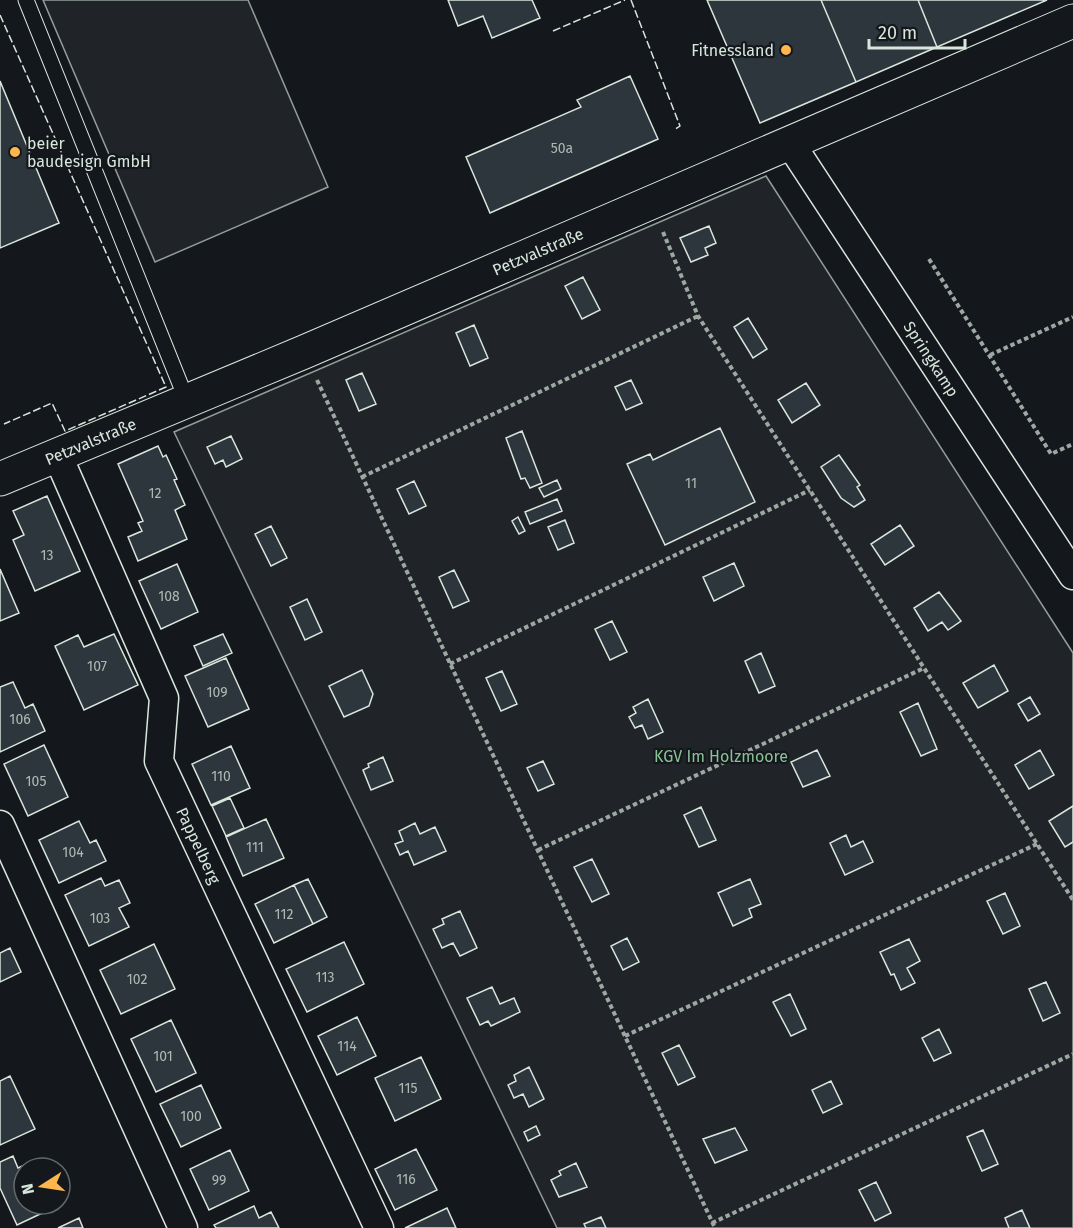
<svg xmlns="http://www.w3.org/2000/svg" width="1073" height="1228" font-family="'Fira Sans',sans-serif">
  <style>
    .green { fill: #202428; stroke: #939e99; stroke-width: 1.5 }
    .building { fill: #2c363c; stroke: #d8e6dc; stroke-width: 1.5 }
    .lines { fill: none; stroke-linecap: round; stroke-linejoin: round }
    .lane-casing { stroke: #d8e6dc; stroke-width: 17 }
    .street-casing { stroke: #d8e6dc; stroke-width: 31 }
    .secondary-casing { stroke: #d8e6dc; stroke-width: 35 }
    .path { stroke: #9da8a2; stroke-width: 4; stroke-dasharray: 4.5 3; stroke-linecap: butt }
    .lane { stroke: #14181c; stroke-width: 15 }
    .street { stroke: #14181c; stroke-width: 28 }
    .secondary { stroke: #14181c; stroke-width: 33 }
    .fence { stroke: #d8e6dc; stroke-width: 1.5; stroke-dasharray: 8 3; stroke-linecap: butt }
    .poi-dot { fill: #ffb74d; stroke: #14181c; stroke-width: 2 }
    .labels { text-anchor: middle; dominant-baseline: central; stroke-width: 4.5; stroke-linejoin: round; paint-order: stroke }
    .number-label { font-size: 14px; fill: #adbab4 }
    .poi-label { font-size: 16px; fill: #d8e6dc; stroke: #14181c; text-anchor: end }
    .street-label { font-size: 16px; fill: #d8e6dc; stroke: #14181c }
    .park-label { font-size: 16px; fill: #8ac095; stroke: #14181c }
  </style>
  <rect width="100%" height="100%" fill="#14181c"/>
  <!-- green -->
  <path class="green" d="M43,0H248L328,187L155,262Z
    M766,176L1073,653V1228H557L174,432Z"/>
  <!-- building -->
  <path class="building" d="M448,0H532L540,18L492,38L483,16L458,26Z
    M707,0H821L856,82L760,123Z
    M821,0H918L937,47L856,82Z
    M918,0H1047L937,47Z
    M630,76L658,139L490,213L466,157L581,107L577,100Z
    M0,81L59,223L0,248Z
    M709,226L716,243L705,248L708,255L691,262L680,238Z
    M583,277L600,310L582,319L565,286Z
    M748,318L767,349L753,358L734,327Z
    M474,325L488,358L470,366L456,333Z
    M362,373L376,404L359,411L346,380Z
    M631,380L642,403L626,410L615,387Z
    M806,383L820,405L792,423L778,400Z
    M720,428L755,502L665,545L627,464L650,454L653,460Z
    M522,431L542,483L530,488L525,478L521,479L506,438Z
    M231,436L242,459L226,467L223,460L215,464L207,447Z
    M158,446L163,457L166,455L177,479L174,480L185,505L175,510L187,539L138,561L128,537L142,531L138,523L143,521L118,464Z
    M839,455L860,485L857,487L865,500L854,507L841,498L821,467Z
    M557,480L561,489L544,497L539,488Z
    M414,481L426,506L409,514L397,489Z
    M47,496L80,571L35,591L13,540L24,535L13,511Z
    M557,499L562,511L530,524L525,512Z
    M518,517L525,531L519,534L512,521Z
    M565,520L574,543L558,550L548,527Z
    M900,525L914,546L885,565L871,544Z
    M271,526L287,558L271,566L255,534Z
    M734,563L744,586L714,601L703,577Z
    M177,564L198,612L161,629L139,581Z
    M0,569L19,613L0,621Z
    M454,570L469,601L453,608L439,577Z
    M939,592L961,621L948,630L942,622L928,631L914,608Z
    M307,599L322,632L305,640L290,607Z
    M612,621L627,652L610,660L595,629Z
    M114,634L138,685L84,710L55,646L78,635L84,647Z
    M223,634L232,653L203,666L194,646Z
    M761,653L775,686L759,693L745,661Z
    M226,658L249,709L208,727L185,676Z
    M994,665L1008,691L978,708L963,683Z
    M362,670L373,694L369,706L344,717L329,686Z
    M502,671L517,704L501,711L486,678Z
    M13,682L25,708L33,704L45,731L0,752V687Z
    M1030,697L1040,714L1028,721L1018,704Z
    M648,699L663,732L648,739L642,725L635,728L629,717L636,713L633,707Z
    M918,703L937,749L921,756L900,712Z
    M44,745L68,797L28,816L4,764Z
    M231,746L250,788L211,805L192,764Z
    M817,750L830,776L803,787L791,762Z
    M1040,750L1054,775L1029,789L1015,765Z
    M383,757L393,781L371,790L363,770L369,767L368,764Z
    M543,761L554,784L538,791L527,768Z
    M230,798L244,828L226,836L212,806Z
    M1073,806V842L1065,847L1049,821Z
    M701,807L716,840L699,847L684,815Z
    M266,819L284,858L243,876L226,837Z
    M79,821L90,843L96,840L106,861L59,883L39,840Z
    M415,823L420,834L435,827L446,851L414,865L408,851L400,855L395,844L403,841L399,831Z
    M846,835L851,847L863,841L873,862L845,875L830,843Z
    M592,859L609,894L592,902L574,867Z
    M101,878L105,886L119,880L130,903L119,908L129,927L89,946L65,895Z
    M308,879L327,917L313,924L294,885Z
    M750,879L761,904L749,909L752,917L733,926L718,893Z
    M294,885L313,924L274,943L255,904Z
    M1005,893L1020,926L1003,934L987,901Z
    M460,911L477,948L460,956L453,943L442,948L433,929L444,924L442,919Z
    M627,938L639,962L623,970L611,946Z
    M909,939L920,961L907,968L915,983L901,990L894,974L891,975L880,952Z
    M344,942L364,984L307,1012L286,969Z
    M154,944L175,989L121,1014L100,970Z
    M10,948L21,972L0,982V953Z
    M1046,982L1060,1013L1043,1021L1029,989Z
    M492,987L500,1004L514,998L520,1012L491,1026L488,1021L480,1025L467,998Z
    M790,994L806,1029L791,1036L773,1002Z
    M357,1017L376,1056L337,1075L318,1036Z
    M171,1020L196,1073L156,1092L131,1039Z
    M939,1029L951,1053L934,1061L922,1038Z
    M679,1045L695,1077L678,1085L662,1053Z
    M421,1057L441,1099L395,1121L375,1078Z
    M529,1067L544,1099L529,1107L523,1094L514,1098L508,1085L516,1081L514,1075Z
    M10,1076L35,1129L0,1145V1081Z
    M831,1081L842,1104L823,1113L812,1090Z
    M201,1085L221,1128L181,1147L160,1104Z
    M536,1126L540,1135L528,1141L524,1132Z
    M735,1128L747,1150L715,1163L703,1139Z
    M983,1130L998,1164L982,1171L967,1137Z
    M416,1149L437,1190L395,1210L375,1169Z
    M230,1150L249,1191L209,1210L190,1169Z
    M13,1156L18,1168L34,1161L37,1168H24V1204H54L55,1207L17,1225L0,1188V1162Z
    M576,1163L587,1187L559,1197L551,1180L561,1175L559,1171Z
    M876,1182L891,1213L875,1221L859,1190Z
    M254,1206L259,1218L271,1212L279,1228H216L214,1225Z
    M447,1208L456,1228H405Z
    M1022,1210L1030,1228H1009L1005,1218Z
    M601,1217L606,1228H586L584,1224Z
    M79,1218L83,1228H58Z"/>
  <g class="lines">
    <defs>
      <path id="lane" d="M26,0L187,401"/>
      <g id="street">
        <path id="s1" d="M790,143L1073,575"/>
        <path id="s2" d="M57,454L164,698L159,761L379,1228"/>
        <path d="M0,825L183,1228"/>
      </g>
      <g id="secondary">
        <path id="s3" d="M0,479L304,352L1073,21"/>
      </g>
    </defs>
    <!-- lane casing -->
    <use href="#lane" class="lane-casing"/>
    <!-- street casing -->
    <use href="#street" class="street-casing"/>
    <!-- secondary casing -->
    <use href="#secondary" class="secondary-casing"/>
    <!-- path -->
    <path class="path" d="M663,232L698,316L1073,900
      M929,259L1051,454L1073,444
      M990,355L1073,317
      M317,380L715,1228
      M362,477L698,316
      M450,664L810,490
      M538,850L924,668
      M625,1036L1037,844
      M712,1223L1073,1054"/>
    <!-- lane -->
    <use href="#lane" class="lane"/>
    <!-- street -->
    <use href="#street" class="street"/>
    <!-- secondary -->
    <use href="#secondary" class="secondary"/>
    <!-- fence -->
    <path class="fence" d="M631,0L680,126L674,130
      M0,15L166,387L65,431L52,403L4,424
      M553,31L625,0"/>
  </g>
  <!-- markers -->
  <g class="poi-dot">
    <circle cx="786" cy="50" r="6"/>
    <circle cx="15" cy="152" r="6"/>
  </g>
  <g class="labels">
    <!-- number labels -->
    <g class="number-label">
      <text x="562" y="148">50a</text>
      <text x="691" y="483">11</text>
      <text x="155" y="493">12</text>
      <text x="47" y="555">13</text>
      <text x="169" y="596">108</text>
      <text x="97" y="666">107</text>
      <text x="217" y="692">109</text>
      <text x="20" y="719">106</text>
      <text x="221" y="776">110</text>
      <text x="36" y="781">105</text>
      <text x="255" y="847">111</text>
      <text x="73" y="852">104</text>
      <text x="284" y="914">112</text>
      <text x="100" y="918">103</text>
      <text x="325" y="977">113</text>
      <text x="137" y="979">102</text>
      <text x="347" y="1046">114</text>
      <text x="163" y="1056">101</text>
      <text x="408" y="1088">115</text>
      <text x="191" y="1116">100</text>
      <text x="406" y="1179">116</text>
      <text x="219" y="1180">99</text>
    </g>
    <!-- poi labels -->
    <g class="poi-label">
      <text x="774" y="50">Fitnessland</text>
      <text x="27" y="143" text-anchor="start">beier<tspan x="27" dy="18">baudesign GmbH</tspan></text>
    </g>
    <!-- street labels -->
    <g class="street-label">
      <text stroke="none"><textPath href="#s3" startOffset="584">Petzvalstraße</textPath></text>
      <text stroke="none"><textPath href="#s1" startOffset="258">Springkamp</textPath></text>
      <text stroke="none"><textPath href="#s3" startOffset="98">Petzvalstraße</textPath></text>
      <text stroke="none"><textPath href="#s2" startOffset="423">Pappelberg</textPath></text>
    </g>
    <!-- park labels -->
    <g class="park-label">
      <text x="721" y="756">KGV Im Holzmoore</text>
    </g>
  </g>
  <!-- north arrow -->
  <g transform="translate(42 1186) rotate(258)"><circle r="28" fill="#14181c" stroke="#626a69" stroke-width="1.5"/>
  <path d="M0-4.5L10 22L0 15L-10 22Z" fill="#ffb74d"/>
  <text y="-9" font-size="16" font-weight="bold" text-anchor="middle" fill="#d8e6dc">N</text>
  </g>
  <!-- scale -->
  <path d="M869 39v9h96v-9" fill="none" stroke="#d8e6dc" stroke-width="3"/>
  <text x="878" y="39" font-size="18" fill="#d8e6dc" stroke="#14181c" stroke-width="4.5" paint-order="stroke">20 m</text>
</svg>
